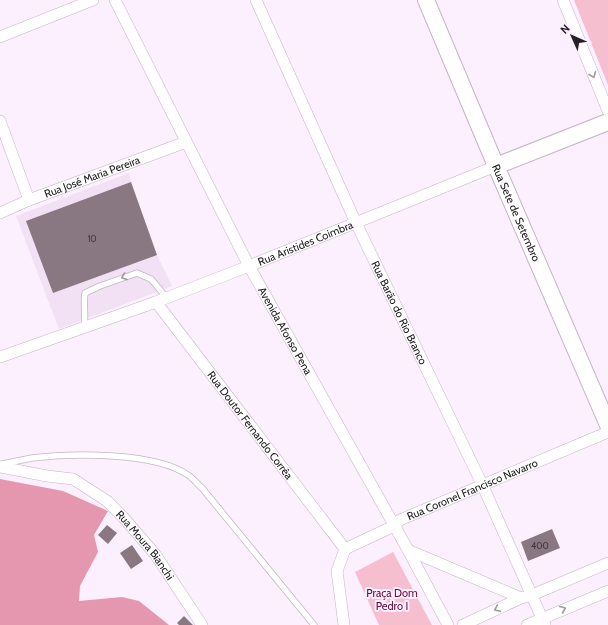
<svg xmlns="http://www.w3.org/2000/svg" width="608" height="625" font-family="Cabin,sans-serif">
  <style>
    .built { fill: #f2e0f5 }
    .green { fill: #f6bfcf }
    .forest { fill: #e697b0 }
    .building { fill: #897882 }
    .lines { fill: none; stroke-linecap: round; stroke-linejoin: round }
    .lane-casing { stroke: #c2b5c4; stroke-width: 7 }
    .street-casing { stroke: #c2b5c4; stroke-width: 12 }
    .secondary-casing { stroke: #c2b5c4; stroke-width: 18 }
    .lane { stroke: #fff; stroke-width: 5.5 }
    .street { stroke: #fff; stroke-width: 11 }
    .secondary { stroke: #fff; stroke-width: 16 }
    .oneway { stroke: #9d9b9d }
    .labels { text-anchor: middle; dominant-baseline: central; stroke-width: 4; stroke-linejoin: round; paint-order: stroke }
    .number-label { font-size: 9px; fill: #3e373d }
    .street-label { font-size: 11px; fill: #252126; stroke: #fceffe }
    .park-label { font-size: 11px; fill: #6a0b38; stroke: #fceffe }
  </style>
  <rect width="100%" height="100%" fill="#fceffe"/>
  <!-- built -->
  <path class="built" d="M129,173L131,182L157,255L172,286L59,329L16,216Z"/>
  <!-- green -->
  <path class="green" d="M574,0H608V85Z
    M393,552L432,625H379L355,572Z"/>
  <!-- forest -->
  <path class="forest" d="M0,479L63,491L108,511L94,535L98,552L80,586L79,601L122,597L139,601L169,625H0Z"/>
  <!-- building -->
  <path class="building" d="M131,182L157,255L53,293L26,221Z
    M107,525L117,533L108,544L98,535Z
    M552,529L560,548L528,561L521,542Z
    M132,545L143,561L131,569L120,553Z
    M184,616L193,625H179L177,623Z"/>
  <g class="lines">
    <defs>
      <path id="lane" d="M84,327C86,316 83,305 85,293L100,286L137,273L151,279L167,298
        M2,464C12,462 22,460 32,458C72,453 155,452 188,475C193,478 197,484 202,488L314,625"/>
      <g id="street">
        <path id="s1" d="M115,0L249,266L408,550L448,625"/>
        <path id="s2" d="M256,0L356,223L482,484L545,625"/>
        <path d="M563,0L608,111"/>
        <path d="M0,37L93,0"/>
        <path d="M0,121L29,200"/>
        <path id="s3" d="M0,213L29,200L186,142"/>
        <path id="s4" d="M156,302L345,549"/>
        <path id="s5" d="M0,357L156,302L249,266L496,166"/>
        <path id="s6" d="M0,467L47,476L73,479L107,501L123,517L155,554L202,625"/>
        <path d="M408,550L521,598"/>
        <path id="s7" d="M344,625L337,571L345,549L394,526L400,520L608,432"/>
        <path d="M463,625L521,598L532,595L608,563"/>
        <path d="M527,625L608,591"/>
      </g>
      <g id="secondary">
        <path id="s8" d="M426,0L496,166L608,425"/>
        <path d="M496,166L608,122"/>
      </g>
    </defs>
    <!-- lane casing -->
    <use href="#lane" class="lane-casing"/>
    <!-- street casing -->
    <use href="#street" class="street-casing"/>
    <!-- secondary casing -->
    <use href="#secondary" class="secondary-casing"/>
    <!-- lane -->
    <use href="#lane" class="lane"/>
    <!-- street -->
    <use href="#street" class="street"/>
    <!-- secondary -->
    <use href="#secondary" class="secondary"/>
  </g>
  <!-- one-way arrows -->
  <defs><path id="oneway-chevron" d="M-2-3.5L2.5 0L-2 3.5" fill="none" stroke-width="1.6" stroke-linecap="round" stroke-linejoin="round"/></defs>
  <g class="oneway">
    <use href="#oneway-chevron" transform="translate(593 75) rotate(68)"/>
    <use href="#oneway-chevron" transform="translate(124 277) rotate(160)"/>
    <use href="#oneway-chevron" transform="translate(497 609) rotate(155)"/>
    <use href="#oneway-chevron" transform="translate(563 609) rotate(-23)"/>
  </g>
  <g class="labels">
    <!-- number labels -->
    <g class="number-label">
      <text x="92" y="238">10</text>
      <text x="540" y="545">400</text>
    </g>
    <!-- street labels -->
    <g class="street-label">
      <text stroke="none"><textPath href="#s3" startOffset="99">Rua José Maria Pereira</textPath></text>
      <text stroke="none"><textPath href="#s8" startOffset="231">Rua Sete de Setembro</textPath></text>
      <text stroke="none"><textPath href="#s5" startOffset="326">Rua Aristides Coimbra</textPath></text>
      <text stroke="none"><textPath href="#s2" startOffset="344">Rua Barão do Rio Branco</textPath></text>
      <text stroke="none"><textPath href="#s1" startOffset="372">Avenida Afonso Pena</textPath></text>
      <text stroke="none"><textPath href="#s4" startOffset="155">Rua Doutor Fernando Corrêa</textPath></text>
      <text stroke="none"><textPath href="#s7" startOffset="219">Rua Coronel Francisco Navarro</textPath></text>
      <text stroke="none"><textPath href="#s6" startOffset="173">Rua Moura Bianchi</textPath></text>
    </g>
    <!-- park labels -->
    <g class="park-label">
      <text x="392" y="593">Praça Dom<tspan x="392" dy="13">Pedro I</tspan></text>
    </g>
  </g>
  <!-- north arrow -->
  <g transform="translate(572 36) rotate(315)" stroke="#fceffe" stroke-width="3" paint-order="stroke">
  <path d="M0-3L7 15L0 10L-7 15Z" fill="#252126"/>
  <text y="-6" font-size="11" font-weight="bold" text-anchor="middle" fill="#252126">N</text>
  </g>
</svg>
